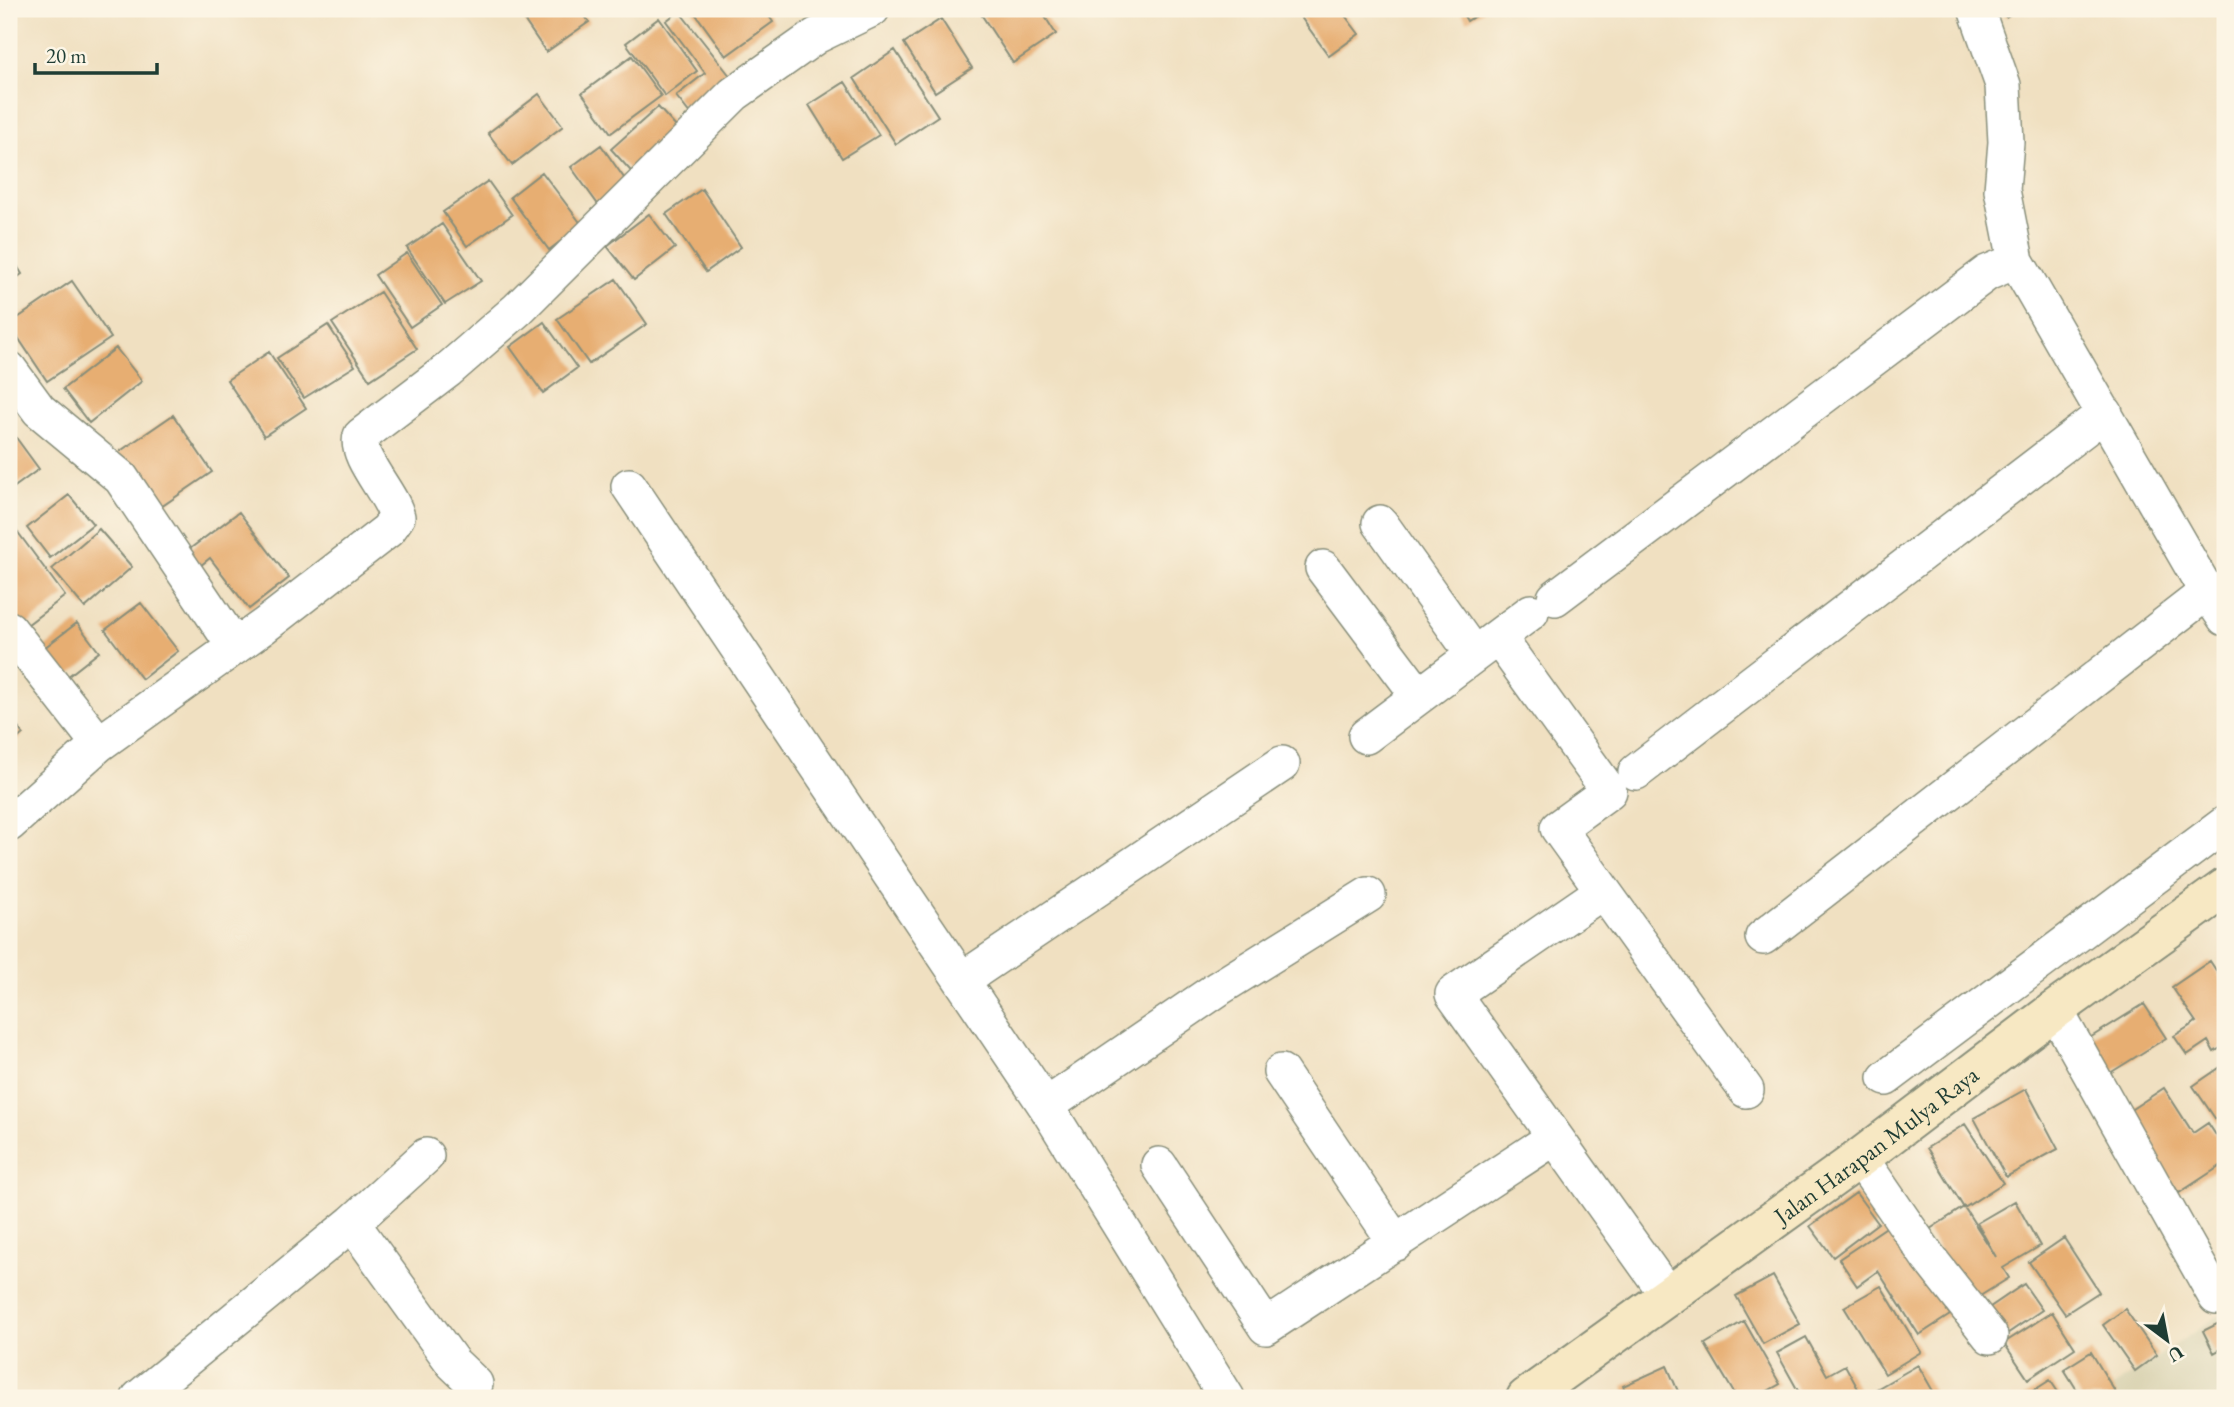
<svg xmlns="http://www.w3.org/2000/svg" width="2234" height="1407" font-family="'EB Garamond',serif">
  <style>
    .built { fill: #dcd5b5 }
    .building { fill: #e7ae72 }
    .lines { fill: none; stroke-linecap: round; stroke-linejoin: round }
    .street-casing { stroke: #888e7a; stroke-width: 38 }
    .secondary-casing { stroke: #888e7a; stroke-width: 42 }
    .street { stroke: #fff; stroke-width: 35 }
    .secondary { stroke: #f7e8c3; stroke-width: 38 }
    .labels { text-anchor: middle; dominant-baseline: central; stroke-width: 7; stroke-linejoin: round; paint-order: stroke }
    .street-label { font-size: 24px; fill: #1f3d34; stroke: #fcf5e5 }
  </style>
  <rect width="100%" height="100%" fill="#fcf5e5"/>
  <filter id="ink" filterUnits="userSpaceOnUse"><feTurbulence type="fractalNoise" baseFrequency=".0143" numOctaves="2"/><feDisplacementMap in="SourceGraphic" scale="14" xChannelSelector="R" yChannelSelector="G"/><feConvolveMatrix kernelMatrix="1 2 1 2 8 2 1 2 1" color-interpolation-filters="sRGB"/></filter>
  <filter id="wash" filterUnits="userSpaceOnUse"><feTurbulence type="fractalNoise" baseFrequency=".00686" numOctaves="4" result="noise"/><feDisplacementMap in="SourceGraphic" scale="28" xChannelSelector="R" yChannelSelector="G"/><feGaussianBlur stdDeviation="1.57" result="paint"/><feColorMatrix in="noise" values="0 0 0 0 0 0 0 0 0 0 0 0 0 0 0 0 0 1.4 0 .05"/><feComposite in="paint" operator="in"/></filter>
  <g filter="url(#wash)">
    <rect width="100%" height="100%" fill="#f0e0c1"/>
    <!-- built -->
    <path class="built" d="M2225,1311V1398H2097Z"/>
    <g id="blocks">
      <!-- building -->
      <path class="building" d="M528,9H580L589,22L546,52L520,14Z
        M692,9H764L773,22L726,56Z
        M982,9H1040L1056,34L1013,63L979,11Z
        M1295,9H1340L1359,34L1329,56Z
        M1460,9H1486L1467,21Z
        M2000,9H2018L2006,17Z
        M679,11L738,86L695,120L676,96L705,73L666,21Z
        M659,18L697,71L665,96L626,43Z
        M941,19L972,68L935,92L904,43Z
        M895,50L938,116L896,144L854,78Z
        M632,56L661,96L611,133L582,93Z
        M845,82L879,135L842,158L809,105Z
        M539,94L563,126L512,165L488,133Z
        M658,107L686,138L639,180L611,149Z
        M601,145L631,188L602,210L571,167Z
        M542,172L582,225L549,250L510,197Z
        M488,181L512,215L467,246L443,212Z
        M702,189L741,247L706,272L666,214Z
        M649,214L675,248L634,280L607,246Z
        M442,224L481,281L445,304L407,248Z
        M9,253L22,274L9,283Z
        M407,253L442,305L410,327L375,275Z
        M616,279L647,324L589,364L557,319Z
        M72,281L111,338L47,381L9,324Z
        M380,292L417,349L370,380L332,323Z
        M544,322L577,368L543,393L510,347Z
        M328,325L355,366L304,398L277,358Z
        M116,348L142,381L89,423L63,389Z
        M269,352L306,408L264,436L227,380Z
        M173,415L212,472L155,511L116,454Z
        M9,428L39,469L9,491Z
        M69,495L93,524L50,558L27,528Z
        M239,512L289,578L249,609L210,558L195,570L183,554Z
        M14,527L65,596L19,631L9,618V531Z
        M99,529L132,567L85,608L52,569Z
        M141,603L178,651L142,679L105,630Z
        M77,623L99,652L67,677L44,648Z
        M9,717L23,734L9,746Z
        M2210,961L2225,984V1045L2214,1052L2208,1041L2187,1055L2174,1036L2196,1022L2172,987Z
        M2144,1004L2166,1038L2110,1073L2088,1039Z
        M2225,1064V1133L2193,1086Z
        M2164,1088L2193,1133L2208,1123L2225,1149V1163L2179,1193L2126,1113Z
        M2026,1089L2058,1149L2006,1177L1974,1118Z
        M1965,1124L2003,1183L1964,1208L1927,1148Z
        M1856,1193L1878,1223L1833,1257L1810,1226Z
        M2015,1201L2040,1246L2003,1268L2009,1278L1972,1301L1927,1231L1964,1207L1996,1257L1977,1223Z
        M1891,1224L1950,1315L1919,1335L1878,1271L1857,1286L1839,1259Z
        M2064,1238L2099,1292L2065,1314L2029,1262Z
        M1773,1276L1800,1324L1763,1344L1736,1296Z
        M2024,1284L2042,1310L1995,1342L1977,1316Z
        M1881,1286L1921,1352L1885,1374L1844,1307Z
        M2125,1309L2157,1355L2135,1371L2103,1325Z
        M2052,1312L2075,1348L2028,1379L2004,1343Z
        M2225,1320V1347L2214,1353L2203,1331Z
        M1744,1321L1780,1384L1755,1398H1737L1705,1344Z
        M1806,1337L1827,1375L1845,1365L1861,1394L1853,1398H1802L1777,1353Z
        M2091,1352L2117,1395L2112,1398H2082L2064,1369Z
        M1918,1365L1937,1398H1861Z
        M1667,1366L1681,1398H1629L1623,1386Z
        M2050,1380L2062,1398H2022Z"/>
    </g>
  </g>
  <g filter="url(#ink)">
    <use href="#blocks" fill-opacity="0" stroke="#888e7a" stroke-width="2"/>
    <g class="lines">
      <defs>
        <path id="street" d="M1976,9L2003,85L2006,142L2002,190L2016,261
          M9,369L39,410L121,478L235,647
          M629,486L1046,1106L1227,1398
          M1380,523L1474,655
          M1323,568L1419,696
          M1555,598L1987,273L2016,261L2207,592L2225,618
          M9,629L99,744
          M1498,637L1609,791L1558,828L1746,1090
          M1366,736L1531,612
          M1636,772L2105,413
          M9,824L99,744L264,626L388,530L397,517C392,494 354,456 361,436L448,370L518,309L734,94L816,36L872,9
          M1603,891L1453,994L1667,1294
          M1763,937L2207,592
          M962,980L1282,764
          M2055,1010L2216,1297
          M1281,1072L1396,1243
          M1886,1078L2225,824
          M1046,1106L1219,988L1368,895
          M1860,1158L1928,1257L1990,1336
          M1159,1165L1266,1327L1555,1137
          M352,1223L453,1363L475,1384
          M139,1398L352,1223L426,1156"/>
        <g id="secondary">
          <path id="s1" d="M1526,1398L1860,1158L2055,1010L2225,888"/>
        </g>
      </defs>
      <!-- street casing -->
      <use href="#street" class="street-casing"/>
      <!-- secondary casing -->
      <use href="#secondary" class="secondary-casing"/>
      <!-- street -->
      <use href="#street" class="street"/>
      <!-- secondary -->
      <use href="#secondary" class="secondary"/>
    </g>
  </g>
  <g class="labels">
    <!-- street labels -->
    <g class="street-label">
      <text stroke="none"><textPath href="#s1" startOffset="432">Jalan Harapan Mulya Raya</textPath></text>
    </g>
  </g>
  <!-- margin -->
  <rect width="2234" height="1407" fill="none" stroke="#fcf5e5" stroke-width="35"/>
  <!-- north arrow -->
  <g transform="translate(2167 1340) rotate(148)" stroke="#fcf5e5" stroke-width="5" paint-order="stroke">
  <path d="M0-5L12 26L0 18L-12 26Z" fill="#1f3d34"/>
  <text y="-10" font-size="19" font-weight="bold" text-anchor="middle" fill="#1f3d34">U</text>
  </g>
  <!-- scale -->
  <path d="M35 63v10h122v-10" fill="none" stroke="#1f3d34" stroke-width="3.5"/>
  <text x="46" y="63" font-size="21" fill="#1f3d34" stroke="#fcf5e5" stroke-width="5" paint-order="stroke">20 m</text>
</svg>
